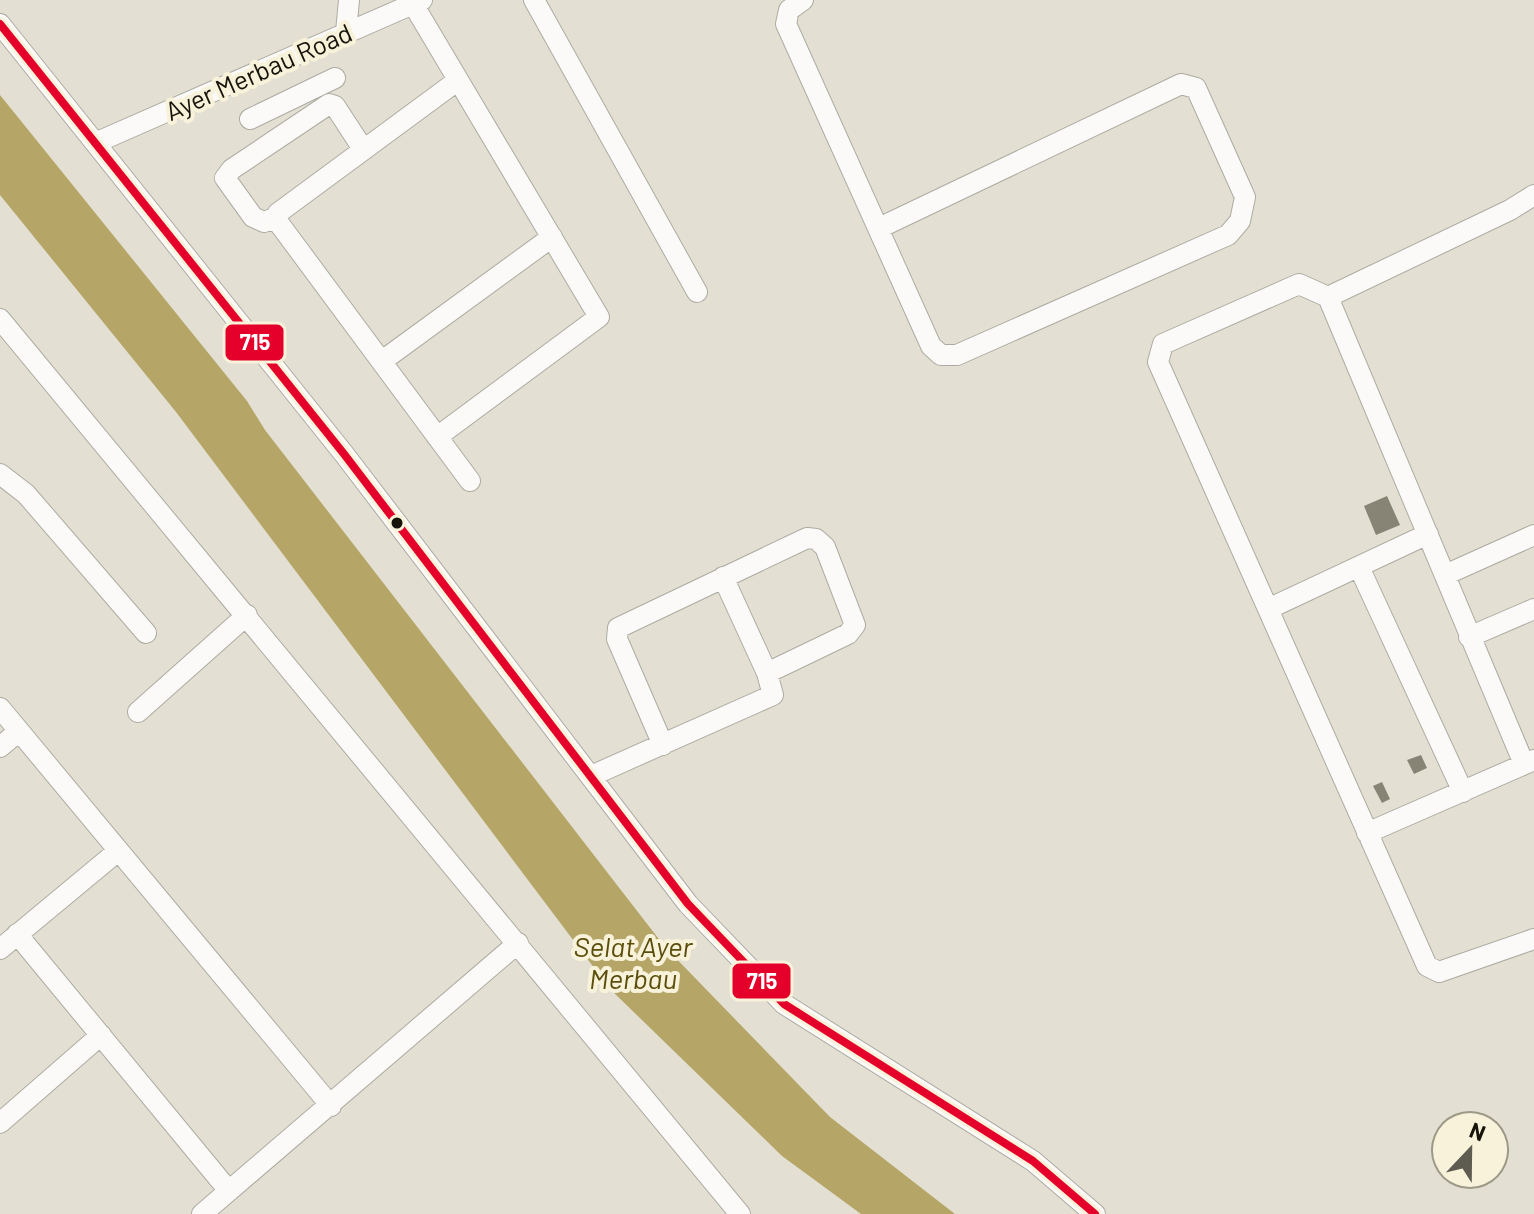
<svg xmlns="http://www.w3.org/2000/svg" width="1534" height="1214" font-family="Barlow,sans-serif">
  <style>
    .water { fill: #b5a668 }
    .building { fill: #878476 }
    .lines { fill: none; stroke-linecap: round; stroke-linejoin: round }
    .minor-casing { stroke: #adaba1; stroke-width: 22 }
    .minor { stroke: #fbfaf8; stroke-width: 20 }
    .bus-1-casing { stroke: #f7f2d9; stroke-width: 14 }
    .bus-1 { stroke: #e4002b; stroke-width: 8 }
    .bus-dot { fill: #16140b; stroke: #f7f2d9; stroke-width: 3 }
    .labels { text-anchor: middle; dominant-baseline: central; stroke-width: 8; stroke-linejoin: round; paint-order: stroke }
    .street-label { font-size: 26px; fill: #16140b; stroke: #f7f2d9 }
    .water-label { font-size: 28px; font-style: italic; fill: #5b4e0c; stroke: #f7f2d9 }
    .line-badge { stroke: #f7f2d9; stroke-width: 3 }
    .badge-label { font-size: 22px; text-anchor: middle; font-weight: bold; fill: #fff }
  </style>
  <rect width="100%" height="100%" fill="#e3e0d3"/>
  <!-- water -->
  <path class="water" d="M0,95L247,401L265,430L665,947L830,1117L955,1214H861L782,1156L610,989L176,412L0,195Z"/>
  <!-- building -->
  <path class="building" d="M1387,496L1400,525L1376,535L1364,506Z
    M1421,755L1427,768L1414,774L1407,760Z
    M1382,782L1390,799L1382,803L1373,786Z"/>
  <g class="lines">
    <defs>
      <path id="minor" d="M534,0L697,292
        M803,0L789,10L786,24L931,346L941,355H957L1228,235L1240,221L1245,197L1196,88L1181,84L879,228
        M413,4L599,317L437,437
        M0,24L344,454L688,904L784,1004L1033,1161L1095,1214
        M346,32L349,0
        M250,119L335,78
        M95,143L422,0
        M363,149L335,106L329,104L232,169L225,178L253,217L264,222L275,218L278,213L457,81
        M275,218L470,481
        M1328,297L1510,210L1534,195
        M0,319L740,1214
        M382,361L552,237
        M0,474L26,494L146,633
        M1359,567L1463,792
        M1445,575L1534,535
        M1268,609L1428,534
        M1469,637L1534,609
        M0,708L331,1106
        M138,712L247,615
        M663,745L617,639L618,628L807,538L816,539L825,547L855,625L848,634L767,673
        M0,747L19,731
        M1524,764L1328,297L1299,284L1163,344L1158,362L1427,966L1439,972L1534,939
        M591,776L773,695L767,673L723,577
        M1367,833L1534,760
        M17,934L229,1191
        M0,949L118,851
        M0,1123L101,1035
        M202,1214L518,943"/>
    </defs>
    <!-- minor casing -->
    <use href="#minor" class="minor-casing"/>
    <!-- minor -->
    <use href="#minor" class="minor"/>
    <defs>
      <path id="bus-1" d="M0,24L344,454L688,904L784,1004L1033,1161L1095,1214"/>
    </defs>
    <!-- bus-1 casing -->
    <use href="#bus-1" class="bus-1-casing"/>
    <!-- bus-1 -->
    <use href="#bus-1" class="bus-1"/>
  </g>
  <!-- markers -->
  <circle class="bus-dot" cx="397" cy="523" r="7"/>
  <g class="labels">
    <!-- street labels -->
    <g class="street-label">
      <text transform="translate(258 71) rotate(-24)">Ayer Merbau Road</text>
    </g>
    <!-- water labels -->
    <g class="water-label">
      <text x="633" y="946">Selat Ayer<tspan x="633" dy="32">Merbau</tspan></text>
    </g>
  </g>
  <g class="line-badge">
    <rect x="224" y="323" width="61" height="39" rx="8" fill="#e4002b"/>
    <rect x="731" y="962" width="61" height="38" rx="8" fill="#e4002b"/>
  </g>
  <g class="badge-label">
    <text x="255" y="350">715</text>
    <text x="762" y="989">715</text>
  </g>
  <!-- north arrow -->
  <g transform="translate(1470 1150) rotate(22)"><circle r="38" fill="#f7f2d9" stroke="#9d9987" stroke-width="2"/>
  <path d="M0-6L14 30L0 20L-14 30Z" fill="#5e5b51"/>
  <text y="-12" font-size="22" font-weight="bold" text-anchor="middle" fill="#16140b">N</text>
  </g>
</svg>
